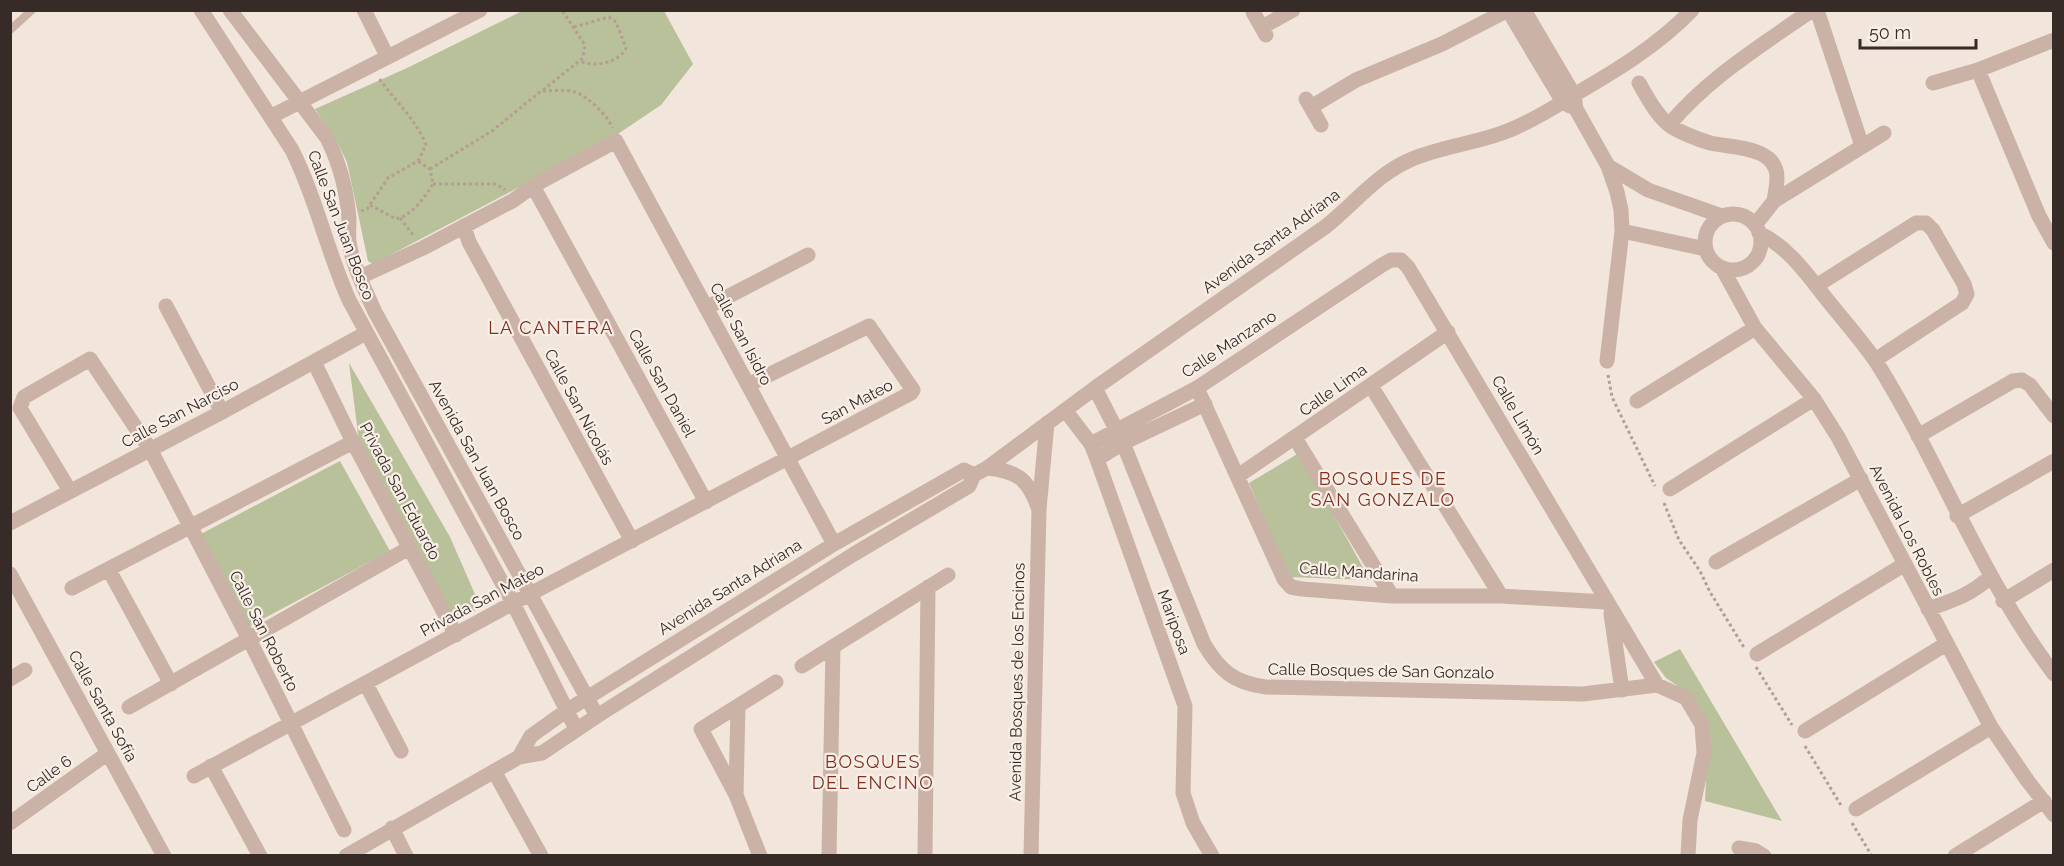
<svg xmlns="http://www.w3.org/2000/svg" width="2064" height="866" font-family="Raleway,sans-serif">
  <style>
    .green { fill: #b8c19a }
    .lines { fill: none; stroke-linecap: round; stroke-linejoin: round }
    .path { stroke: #b69d91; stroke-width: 3; stroke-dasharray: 3 3; stroke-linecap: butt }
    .service { stroke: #cab3a6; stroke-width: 8 }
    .minor { stroke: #cab3a6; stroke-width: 15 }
    .labels { text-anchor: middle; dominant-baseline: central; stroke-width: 4.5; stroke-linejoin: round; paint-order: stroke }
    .street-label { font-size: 16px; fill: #362b27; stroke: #faefe7 }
    .neighbourhood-label { font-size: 18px; letter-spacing: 1.5px; fill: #862e1f; stroke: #faefe7 }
  </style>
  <rect width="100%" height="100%" fill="#f2e5db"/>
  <!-- green -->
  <path class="green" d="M522,11H664L693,64L661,105L609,140L373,264L368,261L347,162L335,138L315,109L407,68Z
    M349,363L450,537L481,608L448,622L360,449Z
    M1299,453L1370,580L1289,577L1249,483Z
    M340,461L390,551L246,628L199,535Z
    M1680,649L1782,821L1705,801L1708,734L1692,696L1666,678L1654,662Z"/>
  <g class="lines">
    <!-- path -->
    <path class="path" d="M574,27L609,17L616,22L626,48C620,62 594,68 580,61
      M543,90L583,58L585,45L562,10
      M430,169L492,131L541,91C551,91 566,89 575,92C587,96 609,116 612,128
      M433,184H496L505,190
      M370,205L396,219C413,215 424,198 433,184L430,169L418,161
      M361,211L367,209L388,178L418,161L426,145C416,119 394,100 378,77
      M400,218L414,236
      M1608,375L1612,397L1655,486
      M1664,503L1679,540L1700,571L1710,592L1745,649
      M1756,667L1792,725
      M1805,746L1842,807
      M1852,823L1872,856"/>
    <!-- service -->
    <path class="service" d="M10,30L32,10"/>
    <!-- minor -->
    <path class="minor" d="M201,10L292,150C316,198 327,251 349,300L513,603L576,729
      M230,10L327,138C339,162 347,192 349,219C349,227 348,234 349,242C353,267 365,289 375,312L597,716
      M364,10L387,56
      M1508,10L1563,102L1570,106
      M1524,10L1574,95L1576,109L1608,166L1617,192L1621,210L1622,231L1607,361
      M1817,10L1862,146
      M1253,12L1266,35
      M1262,27L1293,10
      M1978,70L2039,216L2054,243
      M1639,83C1647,97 1656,114 1668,124C1676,131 1700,140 1710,143C1733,148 1777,146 1777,178C1777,186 1775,194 1774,201
      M1933,83L1978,70L2054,40
      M1306,99L1321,125
      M1311,107L1356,80L1442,44L1508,10
      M272,116L480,10
      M1669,125C1708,78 1762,45 1812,10
      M1608,166L1648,190L1722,216
      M533,186L706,502
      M1705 242a28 28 0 1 1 56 0a28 28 0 1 1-56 0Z
      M1755,225L1774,201L1884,133
      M464,226L469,242L632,541
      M1622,231L1706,249
      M1759,233C1790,248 1808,276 1829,302C1845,322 1863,342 1877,363C1941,466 1980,576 2054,674
      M1722,268L1755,328L1814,399L1838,437L1991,727L2027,780L2054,815
      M360,277L423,248L514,200L533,186L616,141L834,544
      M1816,286L1916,223H1926L1933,230L1964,284L1967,294L1962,303L1875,360
      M166,306L222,412
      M706,308L808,255
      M314,362L353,442L456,635
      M1371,386L1501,596
      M1095,388L1123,443L1204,644C1220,671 1234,683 1266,687L1583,694L1657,685L1686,698L1702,725L1704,753L1690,820L1688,856
      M1197,388L1284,579L1291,587L1302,589L1392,596H1501L1606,602
      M1637,401L1755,328
      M1065,410L1091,444L1097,459L1185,706L1183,793L1193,823L1212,856
      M1918,436L2013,381L2022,380L2030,385L2054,416
      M1295,438L1392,596
      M1091,444L1197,388L1382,265L1391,260H1401L1408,267L1657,685
      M1097,459L1123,443L1205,404
      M987,468C1016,471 1028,478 1038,507
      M1238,476L1448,332
      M1670,489L1814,399
      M70,491L20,408L24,397L90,359L150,449L249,639L344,830
      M1957,516L2054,461
      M10,523L222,412L366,333
      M1716,562L1861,479
      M109,570L171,684
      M10,574L164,856
      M72,588L353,442
      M2003,601L2054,570
      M1928,609C1951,601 1971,595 1990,577
      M1611,614L1622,690
      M1757,654L1905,564
      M802,666L948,575
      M10,679L25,670
      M366,684L401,751
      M738,706L736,795L760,856
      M129,707L409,548
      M1805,731L1946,644
      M519,757L531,736L566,711L834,544L964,470L974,475
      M211,766L260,856
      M494,771L541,856
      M194,776L513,603L911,393L913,390L869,326L748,385
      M736,795L701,729L776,682
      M1856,809L1991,727
      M10,823L108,753
      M392,828L406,856
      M1739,848L1756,851L1764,856
      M346,856L519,757L542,753L597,716L854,554L969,486L974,475L987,468L1095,388L1325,227C1353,205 1377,174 1410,160C1439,147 1472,144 1502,133C1527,124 1552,109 1574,95C1617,70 1657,46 1692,10
      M829,856L833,647
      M925,856L928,587
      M1031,856L1039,509L1047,423
      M1955,856L2044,801"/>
  </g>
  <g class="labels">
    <!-- street labels -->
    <g class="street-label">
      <text transform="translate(341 225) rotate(69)">Calle San Juan Bosco</text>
      <text transform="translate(1271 241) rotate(-36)">Avenida Santa Adriana</text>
      <text transform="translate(741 334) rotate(62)">Calle San Isidro</text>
      <text transform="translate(1229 344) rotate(-33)">Calle Manzano</text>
      <text transform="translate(662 383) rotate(61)">Calle San Daniel</text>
      <text transform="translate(1333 390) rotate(-35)">Calle Lima</text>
      <text transform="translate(857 402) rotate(-28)">San Mateo</text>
      <text transform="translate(579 407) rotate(62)">Calle San Nicolás</text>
      <text transform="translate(180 413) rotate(-28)">Calle San Narciso</text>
      <text transform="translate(1518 415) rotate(60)">Calle Limón</text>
      <text transform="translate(477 460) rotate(61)">Avenida San Juan Bosco</text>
      <text transform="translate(400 491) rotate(62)">Privada San Eduardo</text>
      <text transform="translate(1907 530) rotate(63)">Avenida Los Robles</text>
      <text transform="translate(1359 572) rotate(4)">Calle Mandarina</text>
      <text transform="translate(730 587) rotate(-32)">Avenida Santa Adriana</text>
      <text transform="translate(482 600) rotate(-28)">Privada San Mateo</text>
      <text transform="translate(1174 622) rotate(70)">Mariposa</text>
      <text transform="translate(264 631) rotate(63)">Calle San Roberto</text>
      <text transform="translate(1381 671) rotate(1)">Calle Bosques de San Gonzalo</text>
      <text transform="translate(1017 682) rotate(-89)">Avenida Bosques de los Encinos</text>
      <text transform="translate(103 706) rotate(61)">Calle Santa Sofía</text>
      <text transform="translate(49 774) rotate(-36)">Calle 6</text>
    </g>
    <!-- neighbourhood labels -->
    <g class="neighbourhood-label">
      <text x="551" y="327">LA CANTERA</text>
      <text x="1383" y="478">BOSQUES DE<tspan x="1383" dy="21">SAN GONZALO</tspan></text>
      <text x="873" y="761">BOSQUES<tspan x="873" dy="21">DEL ENCINO</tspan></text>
    </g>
  </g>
  <!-- border -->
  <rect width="2064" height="866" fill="none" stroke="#362b27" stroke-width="24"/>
  <!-- scale -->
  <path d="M1860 39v9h116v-9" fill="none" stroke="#362b27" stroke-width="3"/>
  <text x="1869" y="39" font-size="18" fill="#362b27" stroke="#faefe7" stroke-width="4.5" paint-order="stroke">50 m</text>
</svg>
